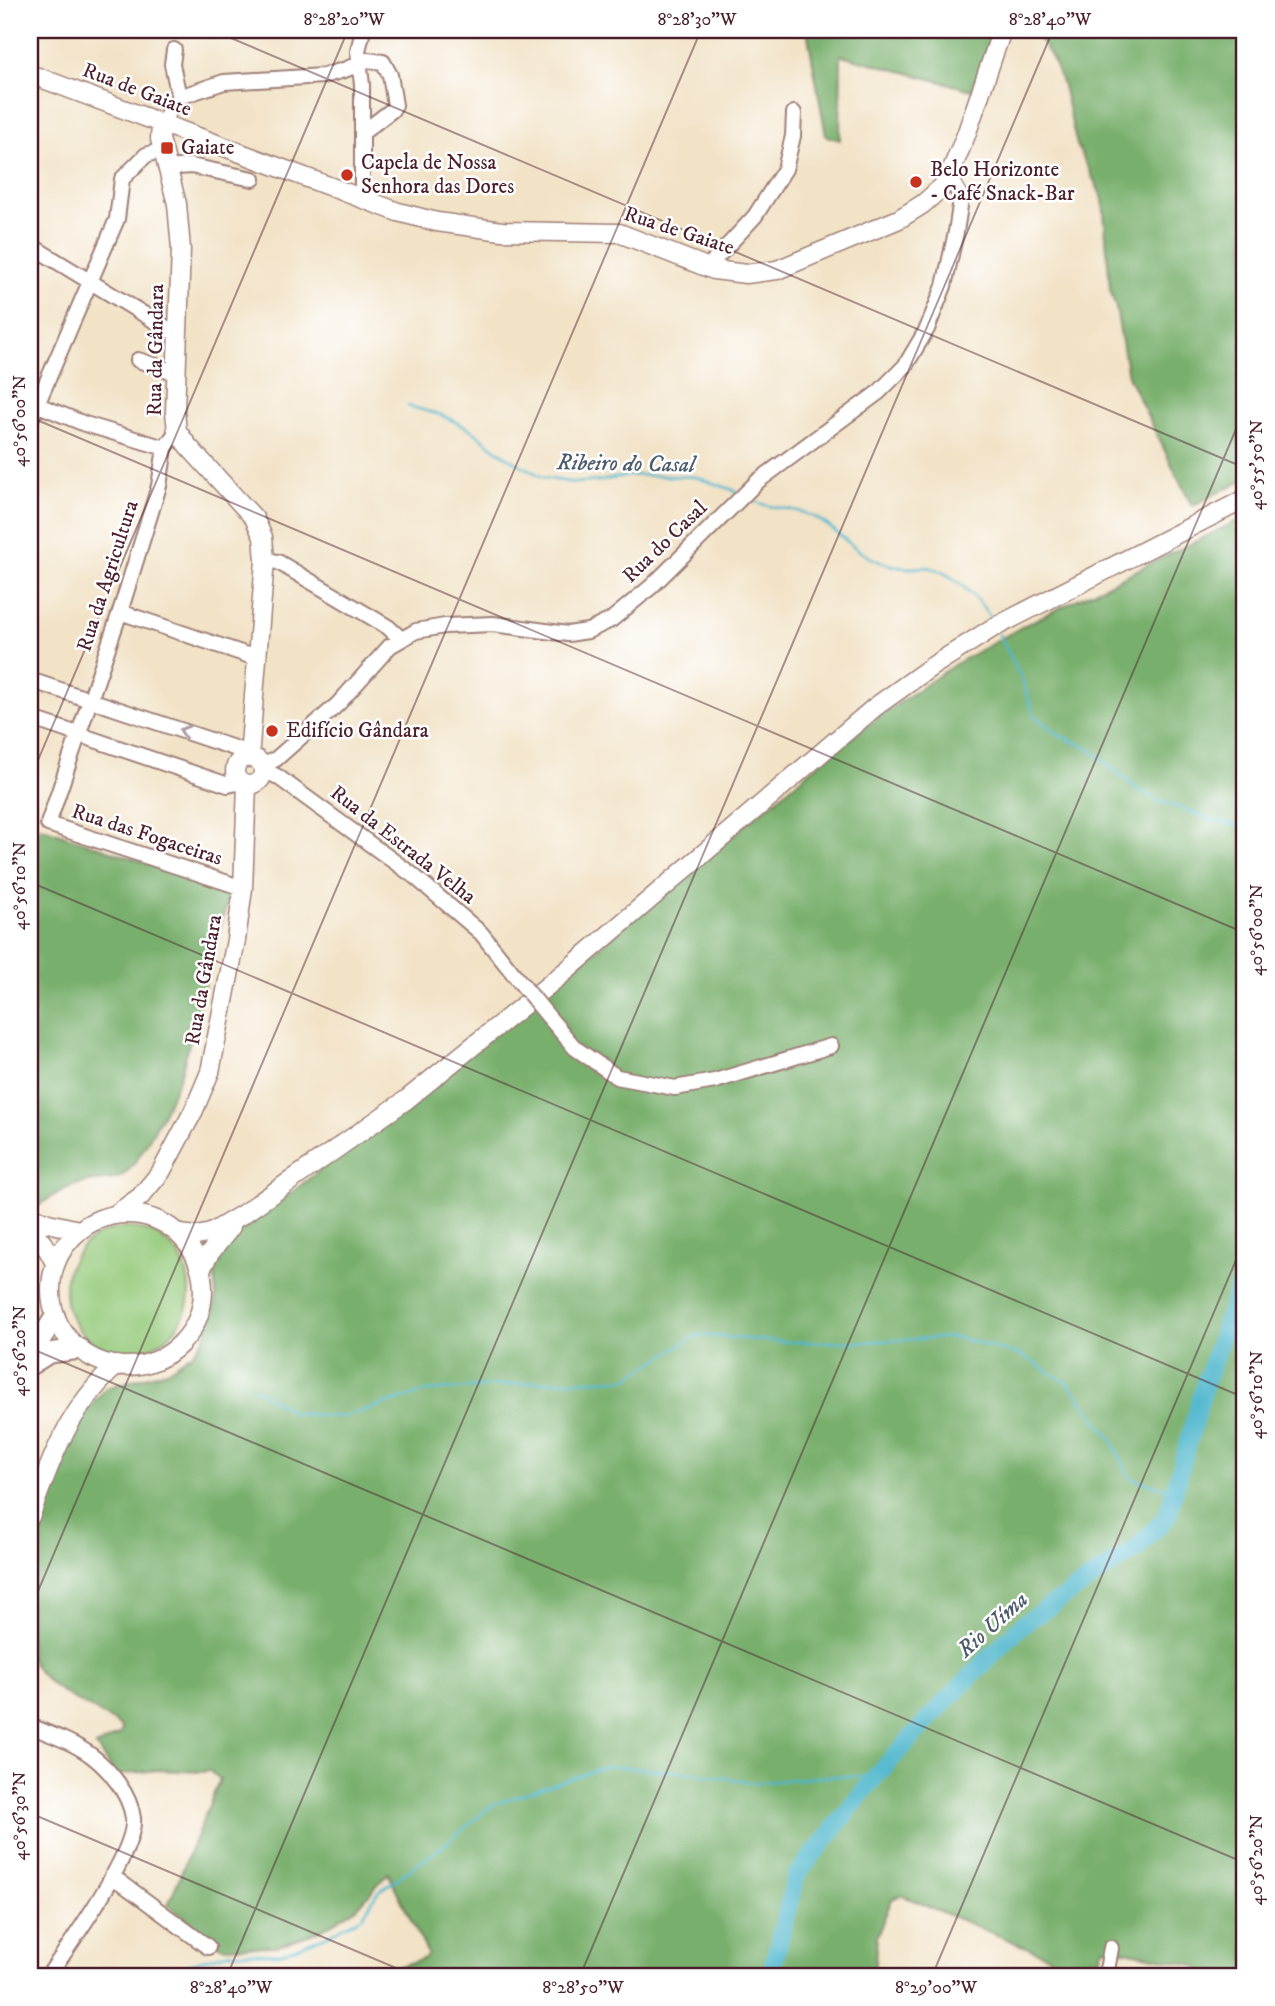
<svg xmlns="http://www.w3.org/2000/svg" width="1275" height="2006" font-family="'IM FELL DW Pica',serif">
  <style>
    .green { fill: #96cb7d; stroke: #707554; stroke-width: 2 }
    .forest { fill: #78af6c; stroke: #61674c; stroke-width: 2 }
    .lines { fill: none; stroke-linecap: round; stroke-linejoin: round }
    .stream { stroke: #4eb6cc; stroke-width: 2.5 }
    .river { stroke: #4eb6cc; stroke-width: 18 }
    .minor-casing { stroke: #9e8078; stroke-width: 18 }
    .major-casing { stroke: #9e8078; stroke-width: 21 }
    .highway-casing { stroke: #9e8078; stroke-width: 23 }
    .minor { stroke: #fff; stroke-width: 14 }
    .major { stroke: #fff; stroke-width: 18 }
    .highway { stroke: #fff; stroke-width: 19 }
    .minor-bridge-casing { stroke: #9e8078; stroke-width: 18; stroke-linecap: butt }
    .minor-bridge { stroke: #fff; stroke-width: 14 }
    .oneway { stroke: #ae9aa0 }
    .ticks { fill: none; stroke: #4a1f2b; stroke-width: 2; stroke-opacity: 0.45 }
    .poi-dot { fill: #c8321e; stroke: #fff; stroke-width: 2.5 }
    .labels { text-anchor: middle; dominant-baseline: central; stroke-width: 5; stroke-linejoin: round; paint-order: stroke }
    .street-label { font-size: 21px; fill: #4a1f2b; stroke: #fff }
    .poi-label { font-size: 21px; fill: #4a1f2b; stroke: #fff; text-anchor: start }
    .water-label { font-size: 23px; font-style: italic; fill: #4c5b6b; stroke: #fff }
    .neatline { fill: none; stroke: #4a1f2b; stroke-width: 2.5 }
    .ticks-label { font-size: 18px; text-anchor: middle; fill: #4a1f2b }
  </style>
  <rect width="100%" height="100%" fill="#fff"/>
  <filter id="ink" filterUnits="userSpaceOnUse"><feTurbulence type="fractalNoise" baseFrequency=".0143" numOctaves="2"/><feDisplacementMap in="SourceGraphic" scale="14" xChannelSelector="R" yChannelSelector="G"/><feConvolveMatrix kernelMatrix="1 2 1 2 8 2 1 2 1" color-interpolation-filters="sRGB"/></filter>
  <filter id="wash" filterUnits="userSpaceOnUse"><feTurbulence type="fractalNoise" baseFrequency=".00686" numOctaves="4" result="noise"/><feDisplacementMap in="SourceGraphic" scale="28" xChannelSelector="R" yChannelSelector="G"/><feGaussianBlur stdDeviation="1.57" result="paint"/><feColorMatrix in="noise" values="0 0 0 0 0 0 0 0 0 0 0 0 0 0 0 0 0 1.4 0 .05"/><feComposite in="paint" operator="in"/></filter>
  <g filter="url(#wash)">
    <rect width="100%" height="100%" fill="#f2e2c6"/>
    <!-- green -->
    <path class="green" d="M65 1290a62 62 0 1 1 124 0a62 62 0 1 1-124 0Z"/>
    <!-- forest -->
    <path class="forest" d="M807,30H993L972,90L841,55L840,140L826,136Z
      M1033,30H1245V479L1192,506L1128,376L1116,308L1110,289L1103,199L1077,145L1062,82L1051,56Z
      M1245,517V1976H1197L1198,1967L1195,1965L1105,1947L1102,1950L1097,1975L1095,1976L901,1895L892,1899L877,1936L874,1976H370L425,1958L428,1954L388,1873L357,1908L319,1931L278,1946L222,1947L168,1905L220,1779L208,1770L203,1772L157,1770L119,1775L112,1771L96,1746L121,1734L122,1728C94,1705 45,1693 30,1657V1533L59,1459L77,1423L106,1388L167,1371L193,1353L205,1337L213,1315L216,1296L214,1269L217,1256L232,1239L523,1011L840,746L880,716L954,665L1029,623Z
      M40,827L226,890L229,895L182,1070C175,1090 138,1170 120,1177C110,1181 98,1180 87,1182C66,1186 46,1199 30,1213V856L32,857Z"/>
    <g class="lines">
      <!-- stream -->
      <path class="stream" d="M408,406L441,415L470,429L505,456L544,478L575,483L600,481L632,475L696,477L736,491
        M750,499C769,510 792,506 812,516C835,526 849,548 873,559C883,563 899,568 909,568C915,568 920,567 926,567C950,570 980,599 991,619
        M999,634L1021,677L1034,715L1059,735L1088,748L1136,788L1158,801L1187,810L1211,820L1245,827
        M253,1387L294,1413L342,1417L428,1391L540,1382L626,1379L697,1335L785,1342H861L955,1337L1021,1355L1069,1384L1111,1439L1130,1478L1174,1491
        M118,1976L125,1972L161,1975L202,1960L231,1952L280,1954L326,1936L363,1916L377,1893L438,1850L494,1804L607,1766L696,1773L753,1783L833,1776L875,1777"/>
      <!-- river -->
      <path class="river" d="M770,1976L796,1876L875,1777L937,1710L1023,1624L1135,1550L1167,1517L1205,1383L1245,1269"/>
    </g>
  </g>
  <g filter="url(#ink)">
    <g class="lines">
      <defs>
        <path id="minor" d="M174,50L172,64L179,97
          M161,123L179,97L224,82L323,76L347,69L367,60L383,62L390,75L395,105L392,110L362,133
          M166,168L191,166L253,179
          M362,198V85L358,51L363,30
          M30,245L178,335
          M708,267L755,216L785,169L793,136L794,113
          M138,360L177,373
          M31,402L85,424L165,448
          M30,421L117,219L122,179L146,155L162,150
          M177,431L165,448L159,486L120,612L48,824L243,888
          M265,560L278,562L388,627L400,638
          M120,612L256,658
          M30,680L240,750L244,758
          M30,718L228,785L241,782
          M262,766L276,759L338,704L390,646L416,631L445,626L493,624L568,634L588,631L611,620L652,586L758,481L879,392L905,366L927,329L944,286L956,232L960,206V195L949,176
          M263,769L278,777L414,876L481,933L520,982
          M547,1015L575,1048L617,1077L675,1088L715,1081L831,1046
          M30,1726C50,1734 75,1743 92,1756C110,1770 130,1794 133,1818C137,1852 69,1946 48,1976
          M112,1876L208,1947
          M1106,1976L1111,1948"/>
        <path id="major" d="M30,74L398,212L437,222L502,231L619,233L714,270L746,274L777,270L899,219L923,204L942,187L949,176L966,135L1002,30
          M161,123L160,139L177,204L181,249L175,412L177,431L188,446L254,518L263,537L265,560L249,758
          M235 771a14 14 0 1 1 28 0a14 14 0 1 1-28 0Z
          M51 1290a76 76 0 1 1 152 0a76 76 0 1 1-152 0Z
          M116,1214L140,1197L161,1172L194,1110L210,1072L236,940L243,888L247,785
          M30,1216L48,1223L79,1230
          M30,1227L48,1250L55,1263
          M180,1234L197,1236L211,1233L243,1214L406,1100L566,971L875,707L931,667L991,629L1245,499
          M201,1269L210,1253L231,1227
          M30,1517C51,1458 69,1408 117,1365"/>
        <path id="highway" d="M30,1350L37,1345L55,1317
          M30,1365L49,1353L80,1349"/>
      </defs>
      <!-- minor casing -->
      <use href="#minor" class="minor-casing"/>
      <!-- major casing -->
      <use href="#major" class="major-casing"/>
      <!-- highway casing -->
      <use href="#highway" class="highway-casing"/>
      <!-- minor -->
      <use href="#minor" class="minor"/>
      <!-- major -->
      <use href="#major" class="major"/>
      <!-- highway -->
      <use href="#highway" class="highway"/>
      <defs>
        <path id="minor-bridge" d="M520,982L547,1015"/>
      </defs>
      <!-- minor-bridge casing -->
      <use href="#minor-bridge" class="minor-bridge-casing"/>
      <!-- minor-bridge -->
      <use href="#minor-bridge" class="minor-bridge"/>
    </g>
    <!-- one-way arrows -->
    <defs><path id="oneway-chevron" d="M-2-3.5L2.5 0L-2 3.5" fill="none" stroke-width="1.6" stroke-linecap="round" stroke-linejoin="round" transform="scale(1.75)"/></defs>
    <use class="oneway" href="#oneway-chevron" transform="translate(184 731) rotate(-162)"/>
  </g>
  <!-- ticks -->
  <path class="ticks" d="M212,30L1245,468M30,417L1245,933M30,779L348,30M30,882L1245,1398M30,1348L1245,1863M30,1610L701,30M30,1813L415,1976M227,1976L1053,30M580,1976L1245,408M932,1976L1245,1239"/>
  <!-- markers -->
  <g class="poi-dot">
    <rect x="160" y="141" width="14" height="14" rx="3.5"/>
    <circle cx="347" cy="175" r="7"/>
    <circle cx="916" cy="182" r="7"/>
    <circle cx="272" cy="731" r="7"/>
  </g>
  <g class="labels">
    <!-- street labels -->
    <g class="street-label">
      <text transform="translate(137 90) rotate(21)">Rua de Gaiate</text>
      <text transform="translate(679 231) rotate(18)">Rua de Gaiate</text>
      <text transform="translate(156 350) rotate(-89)">Rua da Gândara</text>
      <text transform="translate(665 542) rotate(-44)">Rua do Casal</text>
      <text transform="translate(108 576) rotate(-72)">Rua da Agricultura</text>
      <text transform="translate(147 835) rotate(18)">Rua das Fogaceiras</text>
      <text transform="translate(403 845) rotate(38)">Rua da Estrada Velha</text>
      <text transform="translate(204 980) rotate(-80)">Rua da Gândara</text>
    </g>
    <!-- poi labels -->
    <g class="poi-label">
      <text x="181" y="148">Gaiate</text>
      <text x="361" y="163">Capela de Nossa<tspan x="361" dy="24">Senhora das Dores</tspan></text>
      <text x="930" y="170">Belo Horizonte<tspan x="930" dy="24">- Café Snack-Bar</tspan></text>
      <text x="286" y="731">Edifício Gândara</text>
    </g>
    <!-- water labels -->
    <g class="water-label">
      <text transform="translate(626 464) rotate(1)">Ribeiro do Casal</text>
      <text transform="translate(993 1625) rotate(-42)">Rio Uíma</text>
    </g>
  </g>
  <!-- margin -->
  <rect width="1275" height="2006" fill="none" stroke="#fff" stroke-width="77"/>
  <rect x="38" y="38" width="1198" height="1930" class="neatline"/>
  <g class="ticks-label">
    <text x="344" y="25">8°28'20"W</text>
    <text x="697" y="25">8°28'30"W</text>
    <text x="1050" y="25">8°28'40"W</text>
    <text transform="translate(19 421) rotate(-90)" y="6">40°56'00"N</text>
    <text transform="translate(1256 465) rotate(-90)" y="6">40°55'50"N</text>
    <text transform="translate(19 886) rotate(-90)" y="6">40°56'10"N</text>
    <text transform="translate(1256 930) rotate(-90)" y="6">40°56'00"N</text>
    <text transform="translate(19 1351) rotate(-90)" y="6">40°56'20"N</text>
    <text transform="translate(1256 1395) rotate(-90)" y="6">40°56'10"N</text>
    <text transform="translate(19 1816) rotate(-90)" y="6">40°56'30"N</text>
    <text transform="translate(1256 1860) rotate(-90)" y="6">40°56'20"N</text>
    <text x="231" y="1993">8°28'40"W</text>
    <text x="583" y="1993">8°28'50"W</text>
    <text x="936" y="1993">8°29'00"W</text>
  </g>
</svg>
